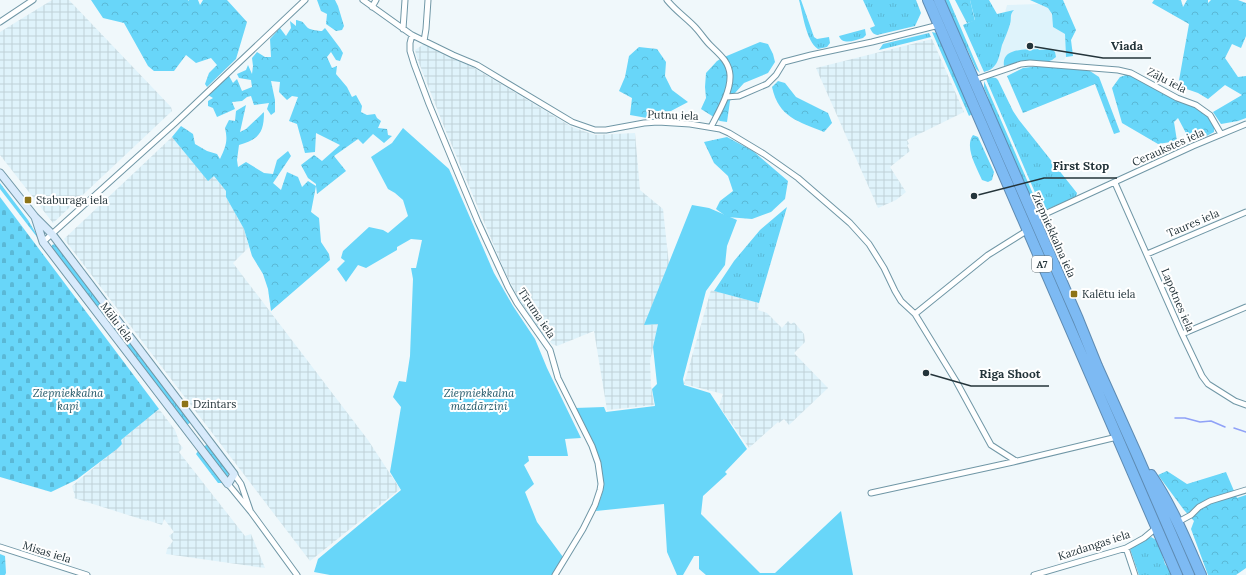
<svg xmlns="http://www.w3.org/2000/svg" width="1246" height="575" font-family="Lora,serif">
  <style>
    .built { fill: #dff3fb }
    .industrial { fill: url(#industrial-grid) }
    .grass { fill: url(#grass-tufts) }
    .forest { fill: url(#forest-crowns) }
    .cemetery { fill: url(#cemetery-stones) }
    .garden { fill: #68d6f9 }
    .lines { fill: none; stroke-linecap: round; stroke-linejoin: round }
    .stream { stroke: #8fa1f7; stroke-width: 1.5 }
    .street-casing { stroke: #7097a6; stroke-width: 7 }
    .secondary-casing { stroke: #7097a6; stroke-width: 9 }
    .highway-casing { stroke: #5e8bb2; stroke-width: 12 }
    .street { stroke: #fff; stroke-width: 5 }
    .secondary { stroke: #d8eafb; stroke-width: 7 }
    .highway { stroke: #7dbaf3; stroke-width: 10 }
    .poi-dot { fill: #8d7418; stroke: #fff; stroke-width: 1.5 }
    .labels { text-anchor: middle; dominant-baseline: central; stroke-width: 4; stroke-linejoin: round; paint-order: stroke }
    .shield { fill: #fff; stroke: #667175; stroke-width: 1 }
    .shield-label { font-size: 10px; font-weight: bold; fill: #24343a }
    .street-label { font-size: 11px; fill: #24343a; stroke: #fff }
    .poi-label { font-size: 11px; fill: #24343a; stroke: #fff; text-anchor: start }
    .park-label { font-size: 11px; font-style: italic; fill: #205667; stroke: #fff }
    .leader { fill: none; stroke: #24343a; stroke-width: 1.5 }
    .callout-dot { fill: #24343a; stroke: #fff; stroke-width: 1.5 }
    .callout-label { font-size: 12px; text-anchor: middle; font-weight: bold; fill: #24343a; stroke: #fff; stroke-width: 4; stroke-linejoin: round; paint-order: stroke }
  </style>
  <defs>
    <pattern id="industrial-grid" width="8" height="8" patternUnits="userSpaceOnUse"><rect width="8" height="8" fill="#dff3fb"/><path d="M0 4h8M4 0v8" fill="none" stroke="#bfd1d8"/></pattern>
    <pattern id="grass-tufts" width="24" height="20" patternUnits="userSpaceOnUse"><rect width="24" height="20" fill="#68d6f9"/><path d="M3 7l-1-3M5 7V3M7 7l1-3M15 17l-1-3M17 17v-4M19 17l1-3" fill="none" stroke="#5ab8d6"/></pattern>
    <pattern id="forest-crowns" width="20" height="18" patternUnits="userSpaceOnUse"><rect width="20" height="18" fill="#68d6f9"/><path d="M2 6a3 3 0 1 1 6 0M12 15a3 3 0 1 1 6 0" fill="none" stroke="#5ab8d6"/></pattern>
    <pattern id="cemetery-stones" width="16" height="16" patternUnits="userSpaceOnUse"><rect width="16" height="16" fill="#68d6f9"/><path d="M2 7V4a2 2 0 0 1 4 0v3zM10 15v-3a2 2 0 0 1 4 0v3z" fill="#5ab8d6"/></pattern>
  </defs>
  <rect width="100%" height="100%" fill="#f0f8fb"/>
  <!-- built -->
  <path class="built" d="M1038,4L1048,8L1052,14L1053,27L1065,34L1066,57L1064,60L1020,62L989,70L1007,5Z"/>
  <!-- industrial -->
  <path class="industrial" d="M52,0H69L171,107L172,111L53,223L0,155V32Z
    M932,39L964,112L907,140L909,144L907,145L910,151L890,167L906,192L896,200L878,208L816,68Z
    M424,44L444,55L471,66L572,127L595,135L635,133L640,190L663,209L669,265L645,325L658,324L650,361L651,386L654,405L607,410L594,331L557,346L552,344L541,332L520,301L505,272L445,129L417,58L415,50Z
    M172,137L208,180L214,176L226,191V197L244,229L249,247L233,263L368,440L400,489L310,561L64,239Z
    M711,290L759,303L758,310L767,313L782,328L788,321L791,324L794,322L804,334L805,342L794,353L828,388L789,425L784,419L779,423L778,422L749,448L719,406L723,394L684,384Z
    M159,409L175,430L179,441L178,442L183,448L179,452L245,536L251,534L265,568L166,554L167,549L173,541L169,536L174,532L164,519L162,525L147,520V521L74,498L75,496L72,486L122,444L121,440Z"/>
  <!-- grass -->
  <path class="grass" d="M799,0H801L814,37L817,39L829,37L830,43L827,47L818,49C806,41 803,14 799,0Z
    M863,0H916L921,13L915,26L877,35C873,34 872,32 870,28L875,26Z
    M942,0H949L980,73L976,69L967,49L959,38Z
    M970,0H989L997,14L1014,10C1009,15 1012,18 1010,24C1008,31 1005,38 1002,45C999,57 998,69 984,72L963,25L975,20Z
    M865,29L866,35L863,38C855,40 843,46 839,36Z
    M932,32L936,33L939,36L972,114L969,116Z
    M929,33L931,37L879,50L883,44Z
    M1038,49L1039,50L1052,49L1055,52L1056,57L1052,60L1049,61L1020,62L1004,66C1001,47 1027,50 1038,49Z
    M990,77L996,78L998,80L1013,111L1019,120L1077,193L1076,197L1043,211L986,79Z
    M984,81L1037,203L1038,213L1037,212L992,115L988,97L984,88Z
    M1004,163H1005L1070,313L1067,314Z
    M0,183L28,220L38,237H37L0,189Z
    M787,207L759,303L714,291L734,261L760,230Z
    M55,244L191,422L187,425L52,248V245Z
    M1075,321L1166,533L1162,531L1072,322Z
    M208,444L229,472L228,477H227L203,447Z
    M198,451L223,482L222,483H218L196,454Z
    M1151,537L1158,541L1165,564L1173,575H1139L1130,549L1131,547Z"/>
  <!-- forest -->
  <path class="forest" d="M91,0H188L189,1V0H198L200,5L203,0H227L247,22L236,59L207,87L205,84L209,73L217,65L211,58L196,63L186,55L174,71H154L148,66L124,23L103,18Z
    M317,0H335L338,6L344,26L342,30L336,31L326,24L327,14L321,11Z
    M955,0H970L975,21L967,23Z
    M1030,0H1063L1076,30L1071,40L1073,56L1066,57L1065,34L1053,27L1052,14L1048,8Z
    M1154,0H1181L1183,7L1187,0H1208V3L1211,0H1238L1246,3V36L1241,48L1232,44L1225,58L1238,77L1246,76V118L1238,121L1221,124L1213,112L1242,95L1225,85L1208,99L1198,93L1178,86L1189,24L1152,3Z
    M296,20C305,22 302,22 308,28C311,30 318,31 322,31L325,28L340,48L343,53L340,61L336,60L331,52L327,57L332,68L337,66L336,74L347,87L352,97L356,95L362,106L361,112L367,115L375,114L377,118L381,121L378,128L387,129L388,135L392,136L384,143L373,134L363,144L358,139L334,156L346,171L317,194L316,186L311,212L319,218L321,242L329,254L330,260L271,311L268,289L263,274L252,256L244,229L226,197V191L214,176L208,181L172,137L181,126L193,134L195,144L207,151L217,154L220,159C226,146 228,141 225,128L229,120L235,121L236,111L246,105L240,132L246,129L264,112C264,133 259,139 239,145L237,160L238,167L246,162L264,173L273,174L277,160L288,151L291,156L273,183L281,190L287,172L298,177L302,187L308,181L316,186V184L308,178L301,165L314,155L322,161L340,145L316,133L315,152L305,153L297,124L289,121L298,97L292,96L287,100L279,92L280,82L271,81L275,100V112L271,115L267,109L269,103L254,105L251,96L247,97L242,101L232,102L235,109L217,117L213,108L208,106V101L213,98L208,95L229,76L233,83L237,79L242,91L252,87L251,80L239,78L237,74L246,70L248,65L252,74L253,66L252,58L257,52L265,57H271L270,39L280,28L286,36L291,28L290,21L296,26Z
    M760,42L768,44L773,54L775,62L768,73L744,83L735,93L730,101L727,122L720,121L701,109L706,98L705,87L706,73L717,61L722,58Z
    M639,47L657,49L666,62L665,76L672,90L688,102L671,111L647,118L630,115L632,98L619,91L625,77L629,56Z
    M1039,66L1087,69L1099,77L1120,132L1114,134L1095,84L1023,113L1007,76L1023,68Z
    M1129,74L1204,112L1214,122V132L1203,138L1188,137L1178,118L1174,122L1177,141L1158,144L1122,123L1112,88L1120,77Z
    M778,81L785,83L796,97L828,113L832,123L824,132C798,121 779,118 772,87Z
    M973,135L978,137L994,172L992,180L988,182L982,180C977,168 964,147 973,135Z
    M727,137L753,151L788,181L785,199L771,212L752,219L727,217L716,209L720,201L733,191L728,176L714,163L704,142Z
    M1167,471L1187,484L1226,472L1237,498L1246,495V568L1236,575H1208L1191,529L1194,521L1184,510L1158,475Z
    M0,554L5,556L6,573L5,575H0Z"/>
  <!-- cemetery -->
  <path class="cemetery" d="M0,197L159,409L121,440L122,444L117,449L76,480L51,492L0,477Z"/>
  <!-- garden -->
  <path class="garden" d="M403,128L449,169L494,273L513,306L535,339L547,368L581,438L565,439L568,456H528L529,461L524,465L534,484L525,492L537,522L563,557L552,575H330L314,572L318,559L401,490L390,472L401,407L393,397L399,381L406,382L410,356L413,279L411,268H416L422,240L411,239L397,247V250L366,268L358,265L346,282L337,269L345,261L341,258L343,251L369,227L383,230L388,233L408,216L403,200L395,193L388,189L371,157L392,143Z
    M692,205L709,208L737,220L727,246L725,265L706,291L683,379L684,385L710,393L747,449L725,472L727,474L703,496L701,514L760,573H775L841,511L853,575H706L699,569V556H694L683,575H677L667,552L664,504L596,511C598,504 603,495 603,487C604,458 588,432 575,408L604,407L606,412L655,406L652,389L657,384L653,347L658,324L644,325Z"/>
  <g class="lines">
    <!-- stream -->
    <path class="stream" d="M1175,418H1185L1200,422L1211,421L1225,427
      M1234,428L1246,432"/>
    <defs>
      <path id="street" d="M363,0L412,35L453,55L477,65L572,122L595,130H606L644,123L658,122L690,124L720,129L729,133L764,154L798,178L850,223L869,244L884,268L895,291L901,301L915,314L956,381L991,445L1016,461
        M667,0C675,10 685,17 694,26C700,32 704,39 710,45C719,54 729,61 730,75C731,92 718,113 711,127
        M372,7L376,0
        M0,22L33,0
        M403,29L405,0
        M412,35L410,43V51L414,64L429,104L478,222L508,287L517,303L550,350L558,378L592,446L598,463L601,484L600,490L595,505L583,529L555,575
        M424,41L426,29L428,0
        M974,80L1021,64L1030,63L1118,70L1131,73L1177,98L1196,105L1210,115L1221,134
        M726,97L739,96L767,84L776,75L784,62L811,55L872,42L939,25
        M1115,183L1182,334L1202,376L1208,384L1235,401L1246,405
        M1034,219L1193,146L1246,124
        M43,242L175,123L305,0
        M1147,254L1246,212
        M915,314L988,255L1028,230
        M1182,334L1246,307
        M234,474L241,484L250,510
        M228,484L251,512L297,575
        M871,493L1013,462L1117,437
        M1178,522L1191,515L1199,507L1210,501L1246,490
        M0,547L87,575
        M1126,548L1135,575
        M1034,575L1126,548L1144,538L1156,528"/>
      <path id="secondary" d="M0,173L35,217L52,234L234,474L228,484L43,242L35,217"/>
      <path id="highway" d="M928,0L1177,575
        M939,0L1078,319L1097,366L1137,455L1189,575
        M1151,475C1172,506 1186,541 1201,575"/>
    </defs>
    <!-- street casing -->
    <use href="#street" class="street-casing"/>
    <!-- secondary casing -->
    <use href="#secondary" class="secondary-casing"/>
    <!-- highway casing -->
    <use href="#highway" class="highway-casing"/>
    <!-- street -->
    <use href="#street" class="street"/>
    <!-- secondary -->
    <use href="#secondary" class="secondary"/>
    <!-- highway -->
    <use href="#highway" class="highway"/>
  </g>
  <!-- markers -->
  <g class="poi-dot">
    <rect x="24" y="196" width="8" height="8" rx="2"/>
    <rect x="1070" y="290" width="8" height="8" rx="2"/>
    <rect x="181" y="400" width="8" height="8" rx="2"/>
  </g>
  <g class="labels">
    <!-- shield labels -->
    <rect class="shield" x="1032" y="256" width="20" height="16" rx="3"/>
    <g class="shield-label">
      <text x="1042" y="264">A7</text>
    </g>
    <!-- street labels -->
    <g class="street-label">
      <text transform="translate(1167 80) rotate(27)">Zāļu iela</text>
      <text transform="translate(673 115) rotate(2)">Putnu iela</text>
      <text transform="translate(1168 147) rotate(-24)">Ceraukstes iela</text>
      <text transform="translate(1193 223) rotate(-23)">Taures iela</text>
      <text transform="translate(1054 235) rotate(66)">Ziepniekkalna iela</text>
      <text transform="translate(1178 300) rotate(67)">Lapotnes iela</text>
      <text transform="translate(537 313) rotate(56)">Tīruma iela</text>
      <text transform="translate(117 322) rotate(53)">Mālu iela</text>
      <text transform="translate(1094 545) rotate(-18)">Kazdangas iela</text>
      <text transform="translate(47 552) rotate(17)">Misas iela</text>
    </g>
    <!-- poi labels -->
    <g class="poi-label">
      <text x="36" y="200">Staburaga iela</text>
      <text x="1082" y="294">Kalētu iela</text>
      <text x="193" y="404">Dzintars</text>
    </g>
    <!-- park labels -->
    <g class="park-label">
      <text x="68" y="393">Ziepniekkalna<tspan x="68" dy="13">kapi</tspan></text>
      <text x="479" y="393">Ziepniekkalna<tspan x="479" dy="13">mazdārziņi</tspan></text>
    </g>
  </g>
  <!-- callouts -->
  <path class="leader" d="M1030 46L1103 58H1151M974 196L1044 178H1117M926 373L971 386H1049"/>
  <g class="callout-dot">
    <circle cx="1030" cy="46" r="4"/>
    <circle cx="974" cy="196" r="4"/>
    <circle cx="926" cy="373" r="4"/>
  </g>
  <g class="callout-label">
    <text x="1127" y="50">Viada</text>
    <text x="1081" y="170">First Stop</text>
    <text x="1010" y="378">Riga Shoot</text>
  </g>
</svg>
